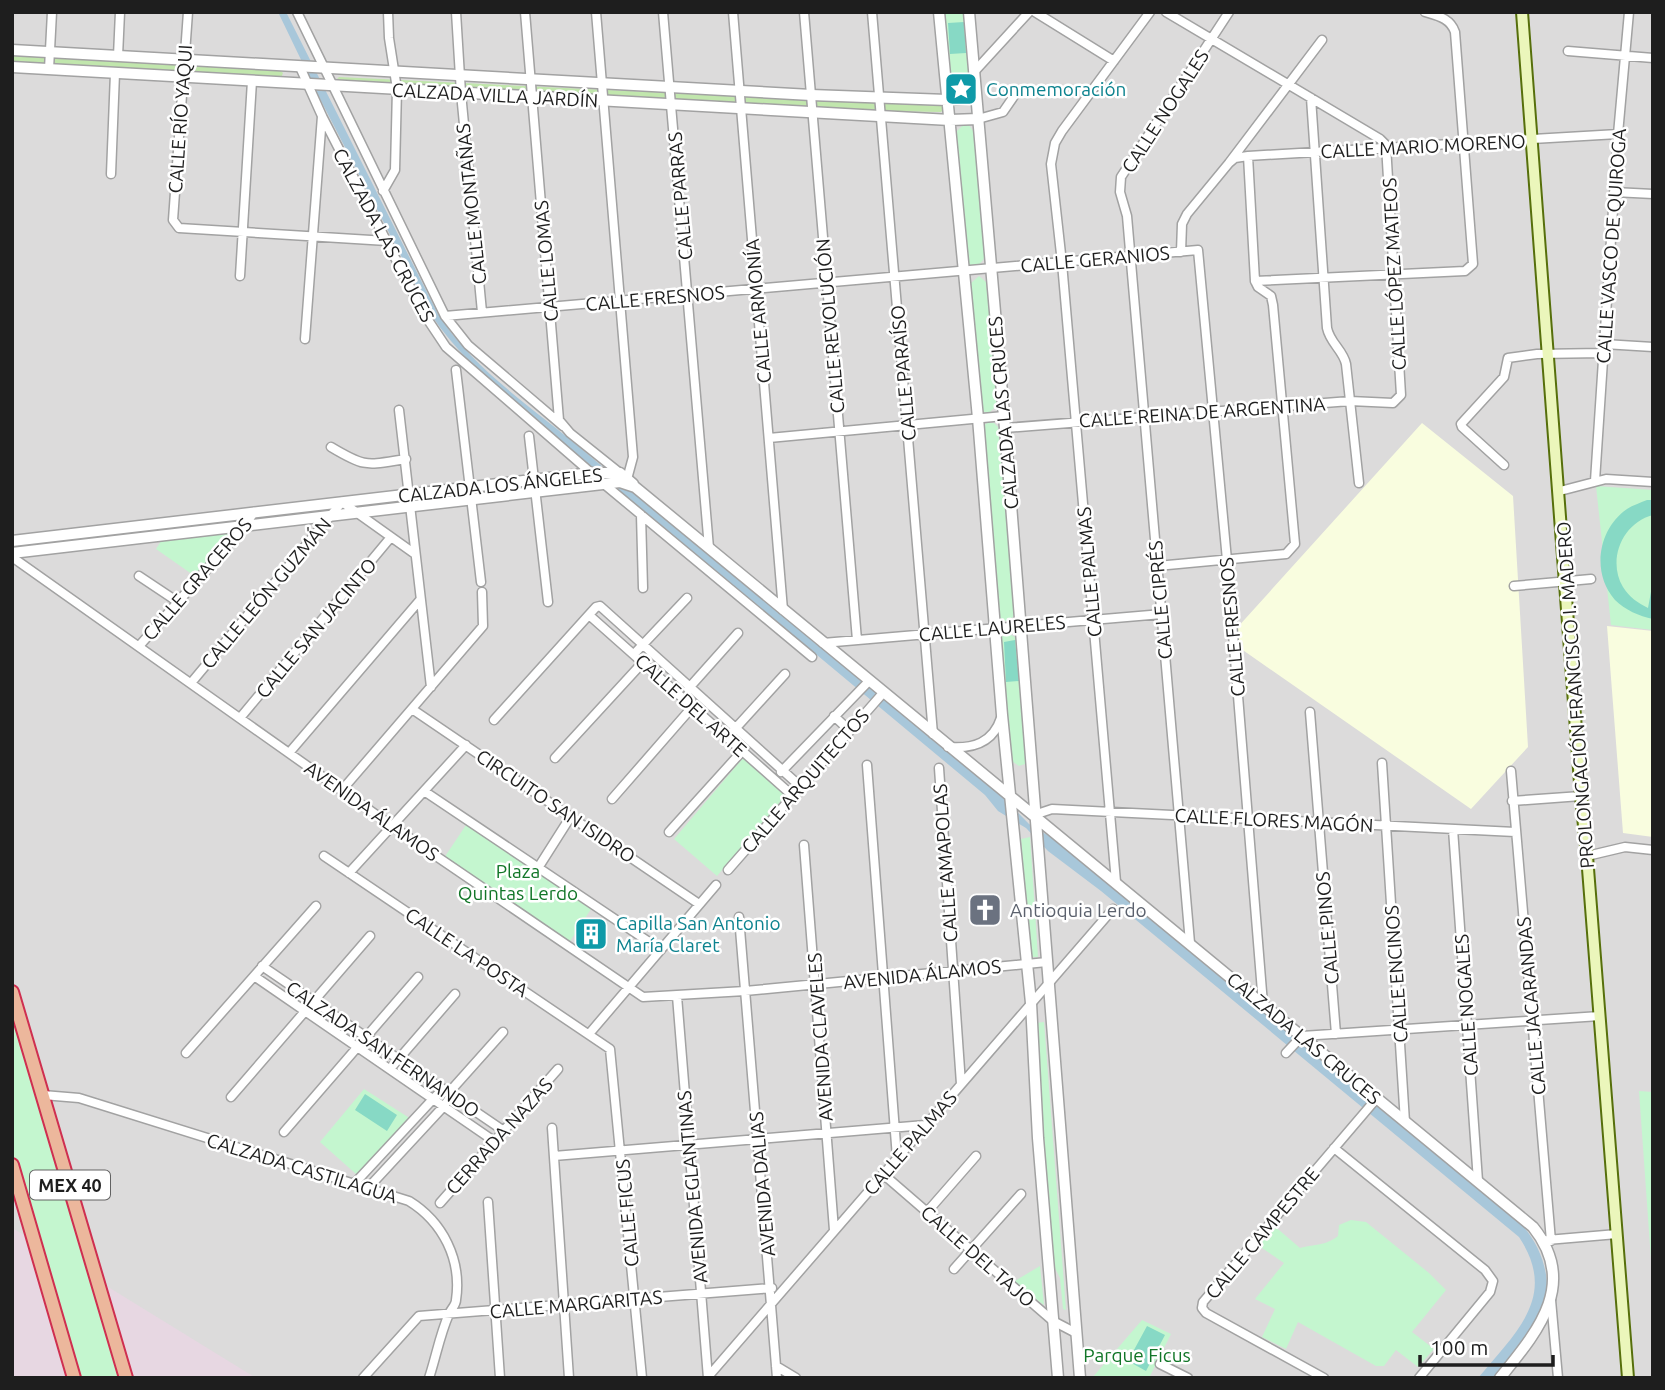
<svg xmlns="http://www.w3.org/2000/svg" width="1665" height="1390" font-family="Ubuntu,sans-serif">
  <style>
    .residential { fill: #dcdbdb }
    .industrial { fill: #e7d7e2 }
    .education { fill: #f9fddf }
    .grass { fill: #c1e6ad }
    .park { fill: #c4f6cf }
    .pitch { fill: #87d9c5 }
    .water { fill: #a8c7da }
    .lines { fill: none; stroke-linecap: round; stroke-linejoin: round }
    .minor-casing { stroke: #a2a2a2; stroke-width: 11 }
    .tertiary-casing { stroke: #a2a2a2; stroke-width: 13 }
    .secondary-casing { stroke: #566f0b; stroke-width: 14 }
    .trunk-casing { stroke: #cf2f50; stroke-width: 16 }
    .minor { stroke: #fff; stroke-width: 8 }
    .tertiary { stroke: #fff; stroke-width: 10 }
    .secondary { stroke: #ebf6bb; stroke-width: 10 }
    .trunk { stroke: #ecb79c; stroke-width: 12 }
    .labels { text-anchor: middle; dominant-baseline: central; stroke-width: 5; stroke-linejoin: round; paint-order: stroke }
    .shield { fill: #fff; stroke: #626262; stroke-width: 2 }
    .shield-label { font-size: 18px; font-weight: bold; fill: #1e1e1e }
    .culture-label { font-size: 19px; fill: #0d838f; stroke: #fff; text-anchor: start }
    .street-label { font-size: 19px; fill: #1e1e1e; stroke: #fff }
    .park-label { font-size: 19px; fill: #127628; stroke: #fff }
    .worship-label { font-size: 19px; fill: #5b616d; stroke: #fff; text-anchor: start }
  </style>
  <rect width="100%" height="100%" fill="#eeece5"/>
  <!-- residential -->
  <path class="residential" d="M12,12H1653V1378H12Z"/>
  <!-- industrial -->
  <path class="industrial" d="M14,1229L256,1378H12V1231Z"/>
  <!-- education -->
  <path class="education" d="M1422,423L1513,496L1528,747L1471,809L1237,646L1236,629Z
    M1607,626L1653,631V837L1623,833Z"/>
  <!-- grass -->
  <path class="grass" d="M12,54L280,70L283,73L281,78L12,61Z
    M339,77L942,106L943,110L941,112L885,111L339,84L336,80Z"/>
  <!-- park -->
  <path class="park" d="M944,12H966L970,71L969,85L964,89L955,88L950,80Z
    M963,125H969L975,134L986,254C982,264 975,271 966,262L955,133Z
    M979,276L986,282L998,399V404L990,412H984L981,409L969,294L970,284Z
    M987,423H994L998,427L1015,611L1013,617L1006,621L997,616L983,426Z
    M1596,486L1653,490V630L1611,625Z
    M241,524L196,577L156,549L166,533Z
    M1008,633L1018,639L1028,759L1025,764L1019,766L1010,760L999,640L1003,635Z
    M743,758L786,795L717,876L674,839Z
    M468,822L593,906L569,943L444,858Z
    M1030,837L1038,957H1030L1021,839Z
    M12,999L123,1378H75L12,1162Z
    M1044,1022L1066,1310L1063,1309L1060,1278L1054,1266L1035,1026L1036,1023Z
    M364,1089L411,1119L370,1165L356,1174L320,1142Z
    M1639,1091L1653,1092V1288Z
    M1351,1220L1366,1222L1429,1273L1446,1290L1412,1332L1434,1349L1418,1367L1396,1350L1384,1366H1376L1298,1322L1286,1349L1262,1337L1275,1309L1255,1299L1284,1263L1256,1244L1272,1224L1300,1248C1315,1244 1325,1246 1338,1236L1339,1225Z
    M1040,1266L1044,1305L1013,1282Z
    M1142,1320L1171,1334L1149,1378H1092Z"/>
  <!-- pitch -->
  <path class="pitch" d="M964,22L966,53L950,54L948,23Z
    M1647,500H1653V515C1622,523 1607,560 1623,587C1629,597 1638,603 1648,608L1653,581V619C1639,616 1625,610 1615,600C1591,573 1598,529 1627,509C1633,505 1640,503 1647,500Z
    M1015,640L1019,681L1006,682L1004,642Z
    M365,1094L397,1115L387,1131L355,1110Z
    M1147,1326L1165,1335L1146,1371L1128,1361Z"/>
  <!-- water -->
  <path class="water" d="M278,12H286L438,314C473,370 535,409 584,451C714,562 849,669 982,776L1029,824L1062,844L1110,882L1368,1099L1523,1226C1545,1251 1556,1291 1538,1322C1527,1341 1509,1360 1495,1378H1478C1515,1333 1559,1297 1519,1237L1101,891L1048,851L1026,828L998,811L985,795L620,491C609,477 595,470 583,459C531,414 471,374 432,316L318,95Z"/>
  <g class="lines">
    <defs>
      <path id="minor" d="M188,12L173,220L179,228L387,241
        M297,12L445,316L468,345L563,426
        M456,12L461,93L482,312
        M525,12L559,420L570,433L620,473
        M596,12L633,457L626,483
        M663,12L709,548
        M733,12L783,610
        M804,12L857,640
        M872,12L933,734
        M1035,12L1114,61
        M1568,51L1653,58
        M118,56L120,12
        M300,67L322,116L424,314L446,347L604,484L812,657
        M49,69L52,12
        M974,72L1029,12
        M1311,98L1327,328C1330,343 1343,350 1346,364L1359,483
        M978,119L1003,112L1014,96
        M1248,156L1255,281
        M1229,163L1235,158L1248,156L1618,134
        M111,174L115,73
        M383,191L395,170L397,89L389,38L388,12
        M1614,192L1653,194
        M1181,252L1182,224L1187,214L1229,163L1322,40
        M240,276L252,81
        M1255,281L1465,271L1473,264L1455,32C1450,18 1438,16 1425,12
        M445,316L1198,250L1227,560L1263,1004
        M305,339L322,116
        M1604,344L1653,347
        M456,370L481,582
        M399,410L431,687
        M1005,428L1350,401L1393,403L1401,395L1386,145L1380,139L1166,12
        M529,436L548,602
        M769,438L1004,416
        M331,447C366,468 366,465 406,459
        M1504,465L1462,427L1461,424L1504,377L1508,358L1537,354L1603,353
        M1595,481L1618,134L1629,12
        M1560,491L1606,479L1653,482
        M641,515L643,588
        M12,557L392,826L643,997L745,991L1047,962
        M1157,566L1286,554L1295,544L1273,305L1271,296L1258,287L1255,281
        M139,576L178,602
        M1514,586L1591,579
        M589,615L793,796
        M823,643L1162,614
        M140,645L245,526L254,512
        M634,654L687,598
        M191,683L342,502L415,554
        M688,689L738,633
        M412,709L699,904
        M1310,712L1336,1034
        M834,716L850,731
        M240,718L391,537
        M494,720L596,607L600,606L801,787
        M734,730L785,674
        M948,747C973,749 993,743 1001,718
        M289,753L420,600
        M555,758L645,660
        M1382,763L1405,1122
        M867,765L897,1158
        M939,768L961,1084
        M1511,771L1551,1241
        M781,772L869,681
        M342,790L483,626L482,592
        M424,791L661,950
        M612,799L694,705
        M1512,801L1581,796
        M1034,815L1052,809L1515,832
        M1453,829L1478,1181
        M669,832L744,749
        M804,845L834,1230
        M324,856L610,1049L642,1378
        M1587,856L1625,847L1653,850
        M538,868L571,816
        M728,870L883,693
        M349,873L466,745
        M1116,882L1062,263L1051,164L1055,143L1062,131L1150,12
        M739,917L777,1378
        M1190,943L1127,216L1120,192L1121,177L1229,12
        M262,966L504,1131
        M254,976L494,1141
        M677,996L708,1378
        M589,1034L716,885
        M186,1053L316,906
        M1286,1053L1302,1036L1600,1016
        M390,1069L455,994
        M43,1095L79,1098L409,1201C443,1222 462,1260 456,1300C456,1305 451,1309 449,1314C440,1334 436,1357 429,1378
        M231,1097L370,936
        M552,1128L569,1378
        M284,1132L418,977
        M1334,1148L1485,1270L1493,1281L1490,1292L1419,1378
        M554,1156L925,1125
        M883,1174L1053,1321L1076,1333
        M354,1184L433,1099L442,1090L447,1089
        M368,1188L444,1106L451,1096L453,1088L503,1032
        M488,1202L500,1378
        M440,1203L558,1069
        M927,1212L976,1156
        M1547,1240L1617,1234
        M954,1269L1021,1194
        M1551,1300L1558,1378
        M1160,1364L1188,1378
        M776,1366L796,1378
        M363,1378L419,1316L772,1288
        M707,1378L1113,909
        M1324,1378L1206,1313L1202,1308L1203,1302L1377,1098"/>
      <path id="tertiary" d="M939,12L978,418L1002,715L1031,1003L1038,1138L1058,1378
        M969,12L1004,416L1080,1378
        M12,50L811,95L947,100L976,98
        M12,67L950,120L978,119
        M12,541L591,473H620L633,484
        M12,553L620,482L635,487L1533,1227C1579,1284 1537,1332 1500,1378"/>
      <path id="secondary" d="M1522,12L1581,796L1587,856L1628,1378"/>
      <path id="trunk" d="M12,992L126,1378
        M12,1165L74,1378"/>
    </defs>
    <!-- minor casing -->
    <use href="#minor" class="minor-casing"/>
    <!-- tertiary casing -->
    <use href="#tertiary" class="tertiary-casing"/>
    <!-- secondary casing -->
    <use href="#secondary" class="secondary-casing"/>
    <!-- trunk casing -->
    <use href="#trunk" class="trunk-casing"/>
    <!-- minor -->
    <use href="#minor" class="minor"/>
    <!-- tertiary -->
    <use href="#tertiary" class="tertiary"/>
    <!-- secondary -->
    <use href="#secondary" class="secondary"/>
    <!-- trunk -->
    <use href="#trunk" class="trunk"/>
  </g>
  <!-- icons -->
  <defs>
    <symbol id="sight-square" viewBox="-11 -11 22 22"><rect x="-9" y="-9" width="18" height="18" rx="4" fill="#0f9aa8" stroke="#fff"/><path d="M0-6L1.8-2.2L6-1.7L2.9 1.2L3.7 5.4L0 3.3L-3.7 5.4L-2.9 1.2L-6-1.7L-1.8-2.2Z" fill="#fff"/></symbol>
    <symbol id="church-square" viewBox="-11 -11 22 22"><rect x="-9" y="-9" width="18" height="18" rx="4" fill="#6b7280" stroke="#fff"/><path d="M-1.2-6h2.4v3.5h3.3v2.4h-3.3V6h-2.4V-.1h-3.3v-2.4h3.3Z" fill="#fff"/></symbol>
    <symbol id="building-square" viewBox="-11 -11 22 22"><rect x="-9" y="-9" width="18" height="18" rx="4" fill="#0f9aa8" stroke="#fff"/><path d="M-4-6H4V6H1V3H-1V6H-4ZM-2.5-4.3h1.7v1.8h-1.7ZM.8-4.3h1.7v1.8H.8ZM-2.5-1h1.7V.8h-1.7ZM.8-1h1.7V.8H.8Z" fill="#fff"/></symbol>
  </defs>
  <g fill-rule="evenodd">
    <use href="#sight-square" x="942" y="70" width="38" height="38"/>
    <use href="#church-square" x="966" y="891" width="38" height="38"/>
    <use href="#building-square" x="572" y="915" width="38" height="38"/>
  </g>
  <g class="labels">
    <!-- shield labels -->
    <rect class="shield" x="30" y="1170.5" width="80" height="29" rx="5"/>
    <g class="shield-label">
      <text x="70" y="1185">MEX 40</text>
    </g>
    <!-- culture labels -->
    <g class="culture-label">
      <text x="986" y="89">Conmemoración</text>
      <text x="616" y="923">Capilla San Antonio<tspan x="616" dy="22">María Claret</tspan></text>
    </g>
    <!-- street labels -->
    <g class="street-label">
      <text transform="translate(495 95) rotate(3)">CALZADA VILLA JARDÍN</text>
      <text transform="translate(1165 111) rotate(-57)">CALLE NOGALES</text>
      <text transform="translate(180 119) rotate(-86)">CALLE RÍO YAQUI</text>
      <text transform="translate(1423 146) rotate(-3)">CALLE MARIO MORENO</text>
      <text transform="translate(680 196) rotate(-95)">CALLE PARRAS</text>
      <text transform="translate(471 204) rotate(-96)">CALLE MONTAÑAS</text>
      <text transform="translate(384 235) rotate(62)">CALZADA LAS CRUCES</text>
      <text transform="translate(1611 246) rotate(-86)">CALLE VASCO DE QUIROGA</text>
      <text transform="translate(1095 259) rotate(-5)">CALLE GERANIOS</text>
      <text transform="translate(546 261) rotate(-95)">CALLE LOMAS</text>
      <text transform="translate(1394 274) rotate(-93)">CALLE LÓPEZ MATEOS</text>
      <text transform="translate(655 298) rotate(-5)">CALLE FRESNOS</text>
      <text transform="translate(758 311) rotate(-95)">CALLE ARMONÍA</text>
      <text transform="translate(830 326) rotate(-95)">CALLE REVOLUCIÓN</text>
      <text transform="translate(903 373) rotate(-95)">CALLE PARAÍSO</text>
      <text transform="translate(1202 412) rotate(-4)">CALLE REINA DE ARGENTINA</text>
      <text transform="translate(1003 413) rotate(-95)">CALZADA LAS CRUCES</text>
      <text transform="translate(500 485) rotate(-6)">CALZADA LOS ÁNGELES</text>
      <text transform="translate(1089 572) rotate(-95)">CALLE PALMAS</text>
      <text transform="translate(197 579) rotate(-49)">CALLE GRACEROS</text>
      <text transform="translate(266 593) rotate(-50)">CALLE LEÓN GUZMÁN</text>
      <text transform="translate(1160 600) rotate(-95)">CALLE CIPRÉS</text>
      <text transform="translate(1232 627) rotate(-95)">CALLE FRESNOS</text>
      <text transform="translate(316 628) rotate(-50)">CALLE SAN JACINTO</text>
      <text transform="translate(992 628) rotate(-5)">CALLE LAURELES</text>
      <text transform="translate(1575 695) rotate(-94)">PROLONGACIÓN FRANCISCO I. MADERO</text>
      <text transform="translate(691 705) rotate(42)">CALLE DEL ARTE</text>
      <text transform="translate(805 781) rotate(-49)">CALLE ARQUITECTOS</text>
      <text transform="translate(556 806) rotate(34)">CIRCUITO SAN ISIDRO</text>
      <text transform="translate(372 811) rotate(35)">AVENIDA ÁLAMOS</text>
      <text transform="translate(1274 820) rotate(3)">CALLE FLORES MAGÓN</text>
      <text transform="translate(945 863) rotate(-94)">CALLE AMAPOLAS</text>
      <text transform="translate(1327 928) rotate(-95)">CALLE PINOS</text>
      <text transform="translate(467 952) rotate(34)">CALLE LA POSTA</text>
      <text transform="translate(922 974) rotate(-6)">AVENIDA ÁLAMOS</text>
      <text transform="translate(1396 974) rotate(-94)">CALLE ENCINOS</text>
      <text transform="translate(1466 1005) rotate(-94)">CALLE NOGALES</text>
      <text transform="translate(1531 1006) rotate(-95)">CALLE JACARANDAS</text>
      <text transform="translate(820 1037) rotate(-94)">AVENIDA CLAVELES</text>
      <text transform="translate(1304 1038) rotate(40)">CALZADA LAS CRUCES</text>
      <text transform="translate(383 1049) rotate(34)">CALZADA SAN FERNANDO</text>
      <text transform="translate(499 1136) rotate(-48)">CERRADA NAZAS</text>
      <text transform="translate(910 1143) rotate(-49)">CALLE PALMAS</text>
      <text transform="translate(302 1168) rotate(17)">CALZADA CASTILAGUA</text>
      <text transform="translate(762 1184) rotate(-95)">AVENIDA DALIAS</text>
      <text transform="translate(692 1187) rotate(-95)">AVENIDA EGLANTINAS</text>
      <text transform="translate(627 1213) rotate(-95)">CALLE FICUS</text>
      <text transform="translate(1262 1233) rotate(-50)">CALLE CAMPESTRE</text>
      <text transform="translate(978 1256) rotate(41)">CALLE DEL TAJO</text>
      <text transform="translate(576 1304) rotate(-5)">CALLE MARGARITAS</text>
    </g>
    <!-- park labels -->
    <g class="park-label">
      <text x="518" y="871">Plaza<tspan x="518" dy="22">Quintas Lerdo</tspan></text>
      <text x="1137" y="1355">Parque Ficus</text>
    </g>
    <!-- worship labels -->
    <g class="worship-label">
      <text x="1010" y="910">Antioquia Lerdo</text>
    </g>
  </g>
  <!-- border -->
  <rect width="1665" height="1390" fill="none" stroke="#1e1e1e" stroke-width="28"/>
  <!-- scale -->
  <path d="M1420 1355v10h133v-10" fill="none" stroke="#1e1e1e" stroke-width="3.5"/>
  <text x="1430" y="1355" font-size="21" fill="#1e1e1e" stroke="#ffffff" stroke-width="5" paint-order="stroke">100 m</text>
</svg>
